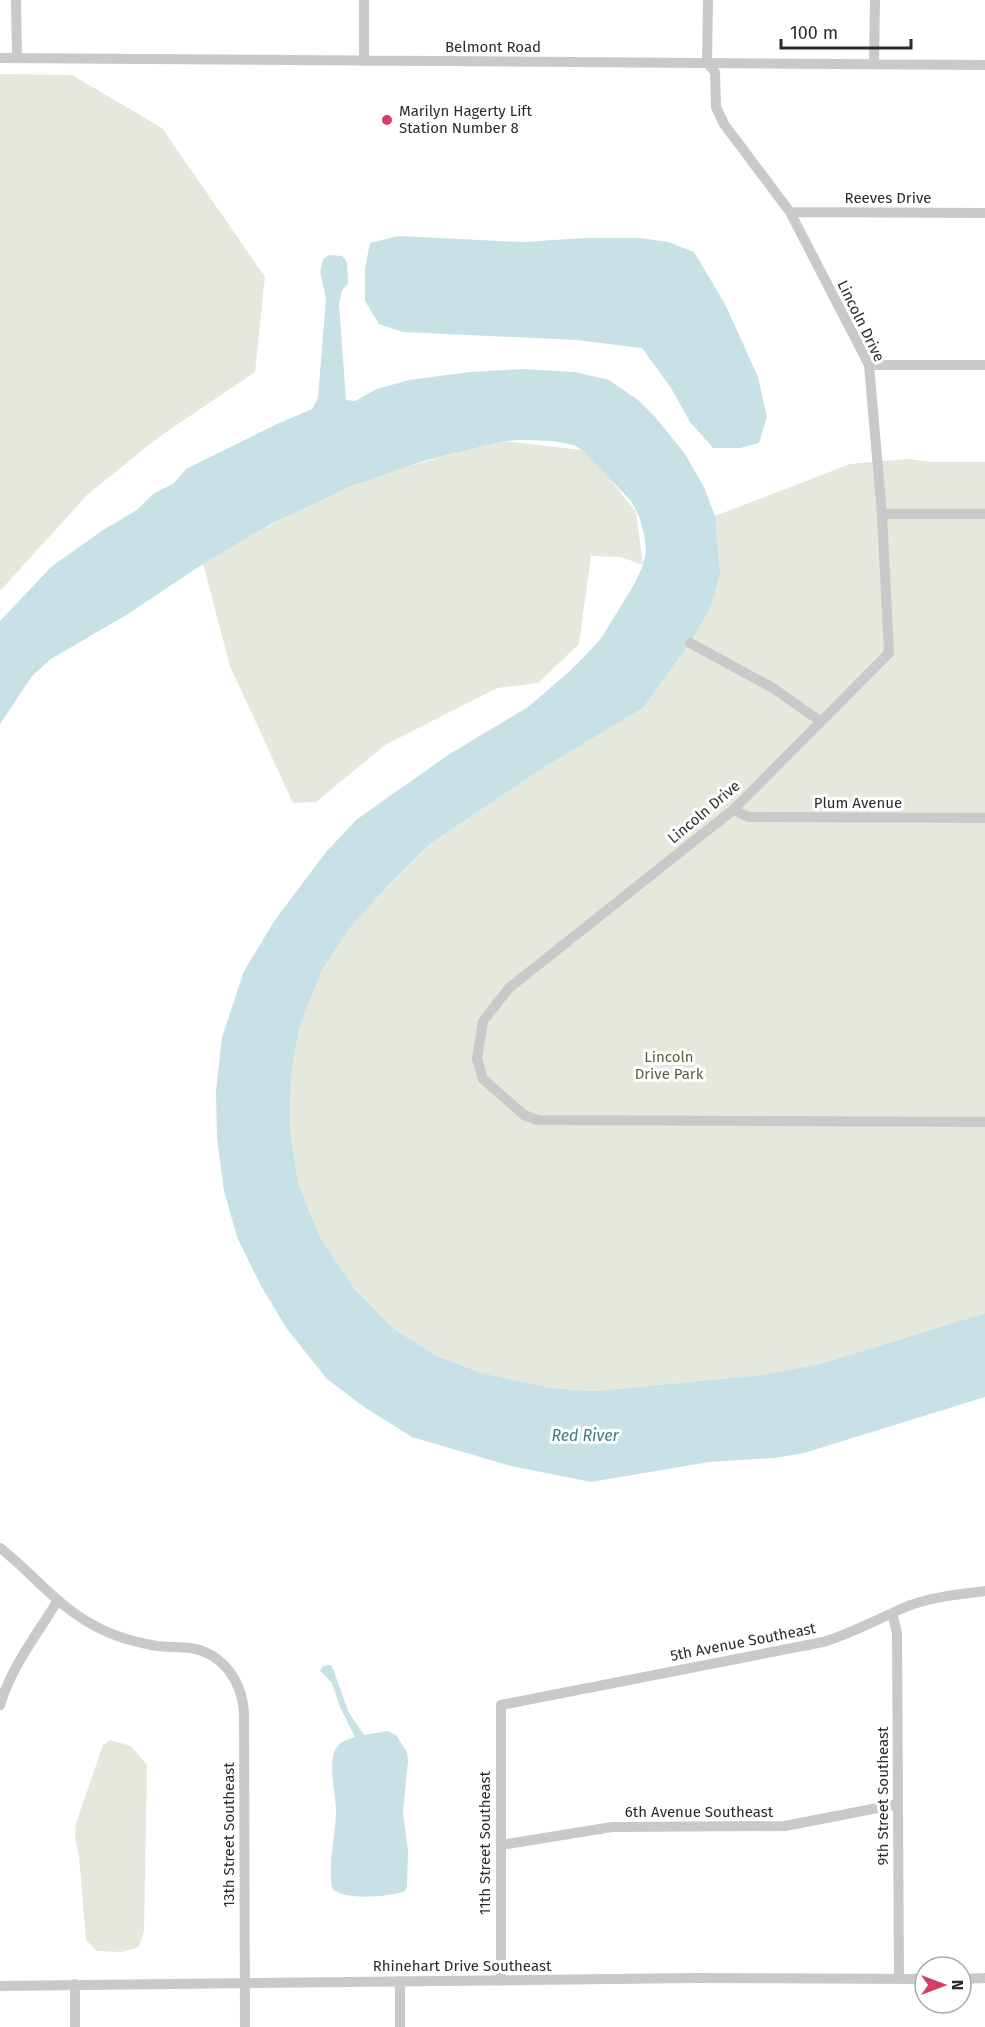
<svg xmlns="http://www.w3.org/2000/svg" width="985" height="2027" font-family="'Fira Sans',sans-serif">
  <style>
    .green { fill: #e5e9db }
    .water { fill: #c8e1e7 }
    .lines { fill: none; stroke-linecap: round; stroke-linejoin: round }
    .minor { stroke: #c9c9c9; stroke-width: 10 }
    .poi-dot { fill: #d43d65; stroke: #fff; stroke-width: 2 }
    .labels { text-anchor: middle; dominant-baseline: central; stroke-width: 6; stroke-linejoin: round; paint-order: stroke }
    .street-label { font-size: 15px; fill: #2c2c2c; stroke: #fff }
    .poi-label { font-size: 15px; fill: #2c2c2c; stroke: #fff; text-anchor: start }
    .park-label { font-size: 15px; fill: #57633e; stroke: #fff }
    .water-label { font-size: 16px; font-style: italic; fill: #427986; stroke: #fff }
  </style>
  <rect width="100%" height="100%" fill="#fff"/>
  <!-- green -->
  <path class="green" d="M0,74L72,75L162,128L265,277L255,372L159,437L87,495L0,591Z
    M504,441L582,450L602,469L636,512L643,565L621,557L591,556L579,644L538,683L497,688L385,745L316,802L293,803L230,666L203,564C250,536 298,508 350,487C399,467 452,454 504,441Z
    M907,459L932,462H985V1313L820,1364L761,1375L595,1391L551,1388L482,1373L437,1356L394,1329L354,1288L321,1239L298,1183L290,1128L291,1076L299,1029L322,970L349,929L385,889L430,844L543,768L643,708L690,643L715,516L850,464Z
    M110,1740L131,1746L147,1765L144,1931L139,1947L122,1952L97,1951L86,1940L79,1856L75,1838L76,1823L103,1745Z"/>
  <!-- water -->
  <path class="water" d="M398,236L523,242L585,238H640L668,242L694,252L725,304L758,377L767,417L759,443L740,448H713L690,422L671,388L642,348L576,340L403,332L379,324L365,301V268L370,243Z
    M329,255L342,256L347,262L348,283L342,291L339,304L346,400L355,401L377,389L409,380L470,372L522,369L575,372L609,380L638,400L656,418L685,454L704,487L715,516L720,574L710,608L690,643L643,708L543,768L430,844L385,889L349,929L322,970L299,1029L291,1076L290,1128L298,1183L321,1239L354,1288L394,1329L437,1356L482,1373L551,1388L595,1391L761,1375L820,1364L985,1313V1397L804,1453L774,1458L709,1462L591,1482L511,1466L412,1437L364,1407L327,1379L287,1329L261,1286L237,1237L224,1191L217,1138L216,1090L222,1037L244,971L275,920L326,852L356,820L448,755L528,707L571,670L600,640L635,583L643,565L646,550L644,534L639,516L631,501L582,450L574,445L553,441L522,440L504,441L424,461L349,487L271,524L203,564L128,614L51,659L32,676L0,724V621L51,567L103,530L137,510L153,494L174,483L186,469L277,424L312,409L318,398L326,298L320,272L323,259Z
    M330,1665L332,1666L349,1713L364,1735L388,1731L396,1735L407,1752L408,1761L403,1812L408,1851L407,1887L405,1891C390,1897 342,1901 332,1888C328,1862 335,1839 336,1813C336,1794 329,1771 334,1753C337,1742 346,1740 355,1737L340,1707L332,1683L320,1671L323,1666Z"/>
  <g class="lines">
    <!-- minor -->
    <path class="minor" d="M16,0L17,58
      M708,0L707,63L715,72L716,107L724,124L790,212L869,365L882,514L889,653L733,810L509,988L483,1021L477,1059L483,1079L524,1115L538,1120L985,1122
      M0,58L985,65
      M364,61V0
      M874,64L875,0
      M790,212L985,213
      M869,365H985
      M882,514H985
      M690,643L773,688L820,721
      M733,810L749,817L985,818
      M0,1548C30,1571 55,1603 88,1622C109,1635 133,1642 157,1646C168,1647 179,1647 190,1648C223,1653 242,1681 244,1713L245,2027
      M892,1613L897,1633L899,1979
      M0,1705C11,1667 38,1633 58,1600
      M501,1845L612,1827L785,1826L898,1804
      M961,1979L985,1978
      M400,1981V2027
      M501,1981V1705L823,1642C853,1633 879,1618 908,1606C932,1597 959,1594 985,1591
      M75,1984V2027
      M0,1986L695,1978L925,1979"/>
  </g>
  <!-- markers -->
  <circle class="poi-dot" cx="387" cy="120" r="6"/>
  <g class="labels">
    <!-- street labels -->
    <g class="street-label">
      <text x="493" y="47">Belmont Road</text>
      <text x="888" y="198">Reeves Drive</text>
      <text transform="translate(861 321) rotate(64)">Lincoln Drive</text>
      <text x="858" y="803">Plum Avenue</text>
      <text transform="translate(704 812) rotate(-40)">Lincoln Drive</text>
      <text transform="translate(743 1642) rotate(-11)">5th Avenue Southeast</text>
      <text transform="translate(883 1796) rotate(-90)">9th Street Southeast</text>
      <text x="699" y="1812">6th Avenue Southeast</text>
      <text transform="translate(229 1835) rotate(-90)">13th Street Southeast</text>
      <text transform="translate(485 1843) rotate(-90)">11th Street Southeast</text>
      <text x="462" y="1966">Rhinehart Drive Southeast</text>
    </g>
    <!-- poi labels -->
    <g class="poi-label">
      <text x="399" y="111">Marilyn Hagerty Lift<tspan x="399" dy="17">Station Number 8</tspan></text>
    </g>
    <!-- park labels -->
    <g class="park-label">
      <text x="669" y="1057">Lincoln<tspan x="669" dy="17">Drive Park</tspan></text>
    </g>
    <!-- water labels -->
    <g class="water-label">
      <text x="585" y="1435">Red River</text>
    </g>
  </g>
  <!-- north arrow -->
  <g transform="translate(943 1985) rotate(90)"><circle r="28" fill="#ffffff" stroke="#ababab" stroke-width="1.5"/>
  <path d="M0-4.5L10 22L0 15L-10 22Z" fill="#d43d65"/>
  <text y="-9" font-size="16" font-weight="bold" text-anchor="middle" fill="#2c2c2c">N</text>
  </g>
  <!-- scale -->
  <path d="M781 39v9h130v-9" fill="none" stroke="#2c2c2c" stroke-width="3"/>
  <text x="790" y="39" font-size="18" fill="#2c2c2c" stroke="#ffffff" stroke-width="4.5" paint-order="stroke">100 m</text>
</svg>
